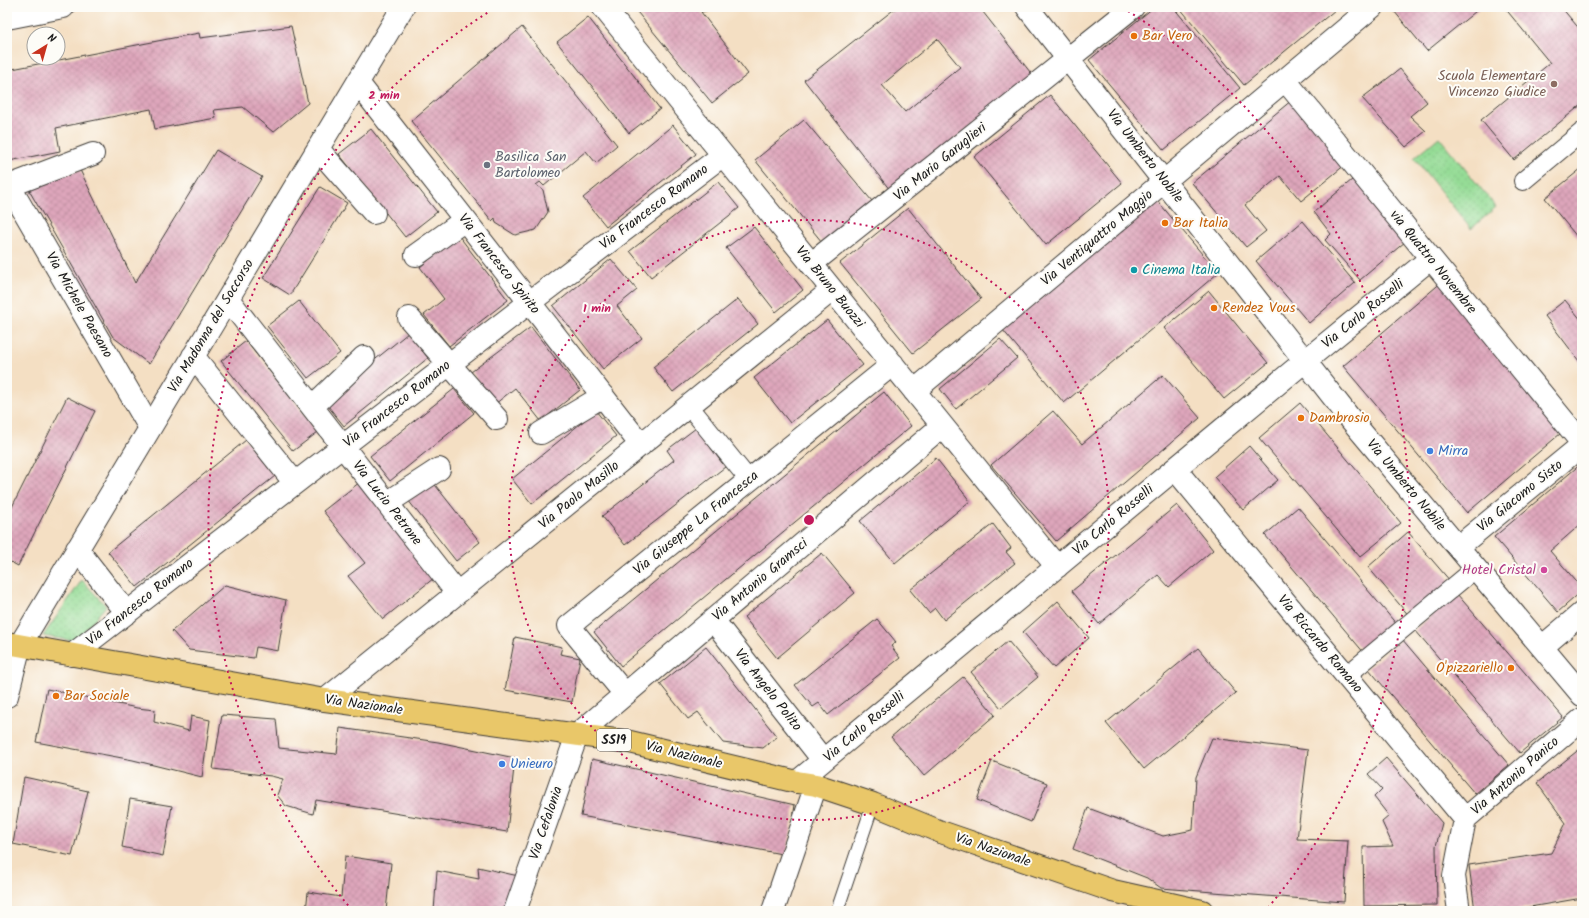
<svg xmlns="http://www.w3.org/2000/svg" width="1589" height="918" font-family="Kalam,sans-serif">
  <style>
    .park { fill: url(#park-dots); stroke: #587c59 }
    .building { fill: url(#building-cross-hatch); fill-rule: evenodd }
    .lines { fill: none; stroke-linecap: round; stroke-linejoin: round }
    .service-casing { stroke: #3c3935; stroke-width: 14 }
    .pedestrian-casing { stroke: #3c3935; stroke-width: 20 }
    .minor-casing { stroke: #3c3935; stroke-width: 24 }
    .tertiary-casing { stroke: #3c3935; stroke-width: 24 }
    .primary-casing { stroke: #3c3935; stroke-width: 24 }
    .service { stroke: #fff; stroke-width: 12 }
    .pedestrian { stroke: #fff; stroke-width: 18 }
    .minor { stroke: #fff; stroke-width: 22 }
    .tertiary { stroke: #fff; stroke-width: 22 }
    .primary { stroke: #e9c769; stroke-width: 22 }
    .ring { fill: none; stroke: #c2185b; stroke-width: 2; stroke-dasharray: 2 4 }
    .food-dot { fill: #e8710a; stroke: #fdfcf7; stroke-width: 1.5 }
    .education-dot { fill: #8d6e63; stroke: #fdfcf7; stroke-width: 1.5 }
    .worship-dot { fill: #6b7280; stroke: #fdfcf7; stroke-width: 1.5 }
    .culture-dot { fill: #0f9aa8; stroke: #fdfcf7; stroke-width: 1.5 }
    .shop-dot { fill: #3f7fe0; stroke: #fdfcf7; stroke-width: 1.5 }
    .hotel-dot { fill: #d1479c; stroke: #fdfcf7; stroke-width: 1.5 }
    .labels { text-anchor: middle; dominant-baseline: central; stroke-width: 4; stroke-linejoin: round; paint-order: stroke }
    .shield { fill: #fdfcf7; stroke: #605f5e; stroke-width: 1 }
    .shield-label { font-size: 13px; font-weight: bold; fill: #1c1c1c }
    .food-label { font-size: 14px; fill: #c56008; stroke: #fdfcf7; text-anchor: start }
    .education-label { font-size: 14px; fill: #785e54; stroke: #fdfcf7; text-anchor: end }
    .street-label { font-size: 14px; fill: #1c1c1c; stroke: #fdfcf7 }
    .worship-label { font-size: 14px; fill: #5b616d; stroke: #fdfcf7; text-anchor: start }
    .culture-label { font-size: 14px; fill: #0d838f; stroke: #fdfcf7; text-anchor: start }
    .shop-label { font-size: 14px; fill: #366cbe; stroke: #fdfcf7; text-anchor: start }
    .hotel-label { font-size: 14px; fill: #b23c85; stroke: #fdfcf7; text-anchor: end }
    .centre { fill: #c2185b; stroke: #fdfcf7; stroke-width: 2 }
    .ring-label { font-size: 12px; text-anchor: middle; font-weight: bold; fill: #c2185b; stroke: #fdfcf7; stroke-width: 4; stroke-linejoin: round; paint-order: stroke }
  </style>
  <defs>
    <pattern id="park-dots" width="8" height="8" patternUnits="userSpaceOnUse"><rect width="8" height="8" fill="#95dc96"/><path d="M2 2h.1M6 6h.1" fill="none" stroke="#80bc81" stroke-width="1.8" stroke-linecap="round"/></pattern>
    <pattern id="building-cross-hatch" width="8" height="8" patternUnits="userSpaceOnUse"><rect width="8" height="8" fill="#dea6bb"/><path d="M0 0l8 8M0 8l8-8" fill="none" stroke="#be8ea0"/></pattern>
  </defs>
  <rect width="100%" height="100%" fill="#fdfcf7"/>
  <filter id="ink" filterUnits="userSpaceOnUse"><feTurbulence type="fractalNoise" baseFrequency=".025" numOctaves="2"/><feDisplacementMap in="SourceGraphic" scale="8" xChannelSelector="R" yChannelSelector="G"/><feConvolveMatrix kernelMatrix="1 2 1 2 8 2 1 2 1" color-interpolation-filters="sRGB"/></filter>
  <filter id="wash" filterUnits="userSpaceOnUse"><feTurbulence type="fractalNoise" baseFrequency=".012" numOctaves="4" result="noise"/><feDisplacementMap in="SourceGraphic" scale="16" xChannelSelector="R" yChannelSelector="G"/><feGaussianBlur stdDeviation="0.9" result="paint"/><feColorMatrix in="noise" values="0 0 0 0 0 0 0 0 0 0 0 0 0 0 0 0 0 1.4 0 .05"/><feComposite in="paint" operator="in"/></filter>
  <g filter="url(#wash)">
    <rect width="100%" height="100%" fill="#f4dfc3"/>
    <!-- park -->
    <path class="park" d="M1439,137L1496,207L1471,229L1414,158Z
      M82,580L106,606L75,641L43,636Z"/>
    <g id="blocks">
      <!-- building -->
      <path class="building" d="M633,7H723L701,12L748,74L712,103Z
        M897,7H979L1034,77L890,190L804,80ZM937,39L960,67L905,112L882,85Z
        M1154,7H1173L1240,88L1164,150L1089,60Z
        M1179,7H1333L1335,10L1244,85Z
        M1400,7H1481L1427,51L1394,11Z
        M1504,7H1561L1582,32V104L1514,160L1481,120L1550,63Z
        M588,17L660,109L629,133L557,42Z
        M291,26L308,103L273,132L243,107L214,110L216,118L155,129L151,109L56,128L60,151L9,161L7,152V70L199,33L200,38Z
        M522,27L617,145L596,163L586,151L544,186L540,182L536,185L543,190L548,212L536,230L515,235L496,223L495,218L492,221L411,121Z
        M1400,69L1427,102L1410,116L1426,131L1406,147L1362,98Z
        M1050,95L1122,183L1046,245L974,157Z
        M1292,100L1346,164L1301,201L1280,176L1245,205L1266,231L1246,247L1192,183Z
        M804,120L872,201L822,242L755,160Z
        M673,125L696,154L606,226L583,198Z
        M371,129L437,212L405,237L339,154Z
        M216,150L262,177L149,364L113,337L26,185L80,170L135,283Z
        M1582,168V235L1578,238L1545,198Z
        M1359,174L1412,236L1360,280L1325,240L1331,234L1314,212Z
        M718,182L739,208L651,277L630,251Z
        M320,187L347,203L290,295L263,278Z
        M1156,199L1218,273L1064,403L1002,329Z
        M908,208L981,299L913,353L840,263Z
        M1303,221L1355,283L1309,323L1256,261Z
        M754,227L803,290L776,312L726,248Z
        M459,236L508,300L449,346L424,315L444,299L420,267Z
        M611,259L637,290L617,306L642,338L603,369L553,306Z
        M1443,281L1567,428L1467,513L1343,366Z
        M1209,291L1268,363L1224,399L1164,328Z
        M738,299L758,324L673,392L653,367Z
        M1565,300L1582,321V365L1545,316Z
        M299,301L340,353L308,378L267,326Z
        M827,320L863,365L790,423L754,378Z
        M531,327L580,390L541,421L515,388L495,404L471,372Z
        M408,333L428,358L344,426L324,401Z
        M1000,339L1017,358L956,409L940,389Z
        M246,341L318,432L293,451L221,361Z
        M1163,375L1200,418L1056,541L991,465L1053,411L1082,444Z
        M454,389L474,413L390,481L370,456Z
        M884,392L911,426L621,666L594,632Z
        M67,397L95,411L18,566L7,560V517Z
        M1300,403L1401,523L1360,557L1259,438Z
        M596,411L616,436L532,504L512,479Z
        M696,428L725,467L625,545L602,516L674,460L667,450Z
        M246,440L275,476L137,587L108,552Z
        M1249,446L1278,480L1243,510L1214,477Z
        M936,458L970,501L895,563L860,521Z
        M1582,463V523L1550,551L1582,588V591L1558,612L1494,537Z
        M432,481L480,542L456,561L408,500Z
        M360,482L434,578L383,619L348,576L365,563L323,511Z
        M1177,505L1213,550L1169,587L1158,575L1099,624L1072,591Z
        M1298,507L1398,626L1365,654L1265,535Z
        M993,524L1011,548L1006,552L1015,563L944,620L935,608L929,613L910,590Z
        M1408,532L1451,582L1410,617L1368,567Z
        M822,553L855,593L777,658L744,617Z
        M225,585L286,600L278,651L256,647L254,658L189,650L172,631Z
        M1457,594L1563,717L1520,753L1415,630Z
        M1058,601L1089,638L1054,668L1023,632Z
        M877,619L896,642L891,646L900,658L828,715L819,703L813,707L795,685Z
        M515,637L562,647L560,654L580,658L572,702L505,690Z
        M1402,639L1509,765L1475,794L1368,668Z
        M1008,641L1038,677L1001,708L971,672Z
        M706,647L777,737L763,748L723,743L698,712L688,719L660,684Z
        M1198,648L1236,693L1144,769L1106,723Z
        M963,677L995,715L924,776L891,737Z
        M47,689L137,708L155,710L154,722L189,731L191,716L210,720L202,777L133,760L36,742Z
        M222,715L276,719L279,748L337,754L340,728L438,742L515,758L507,832L316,800L313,814L286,806L277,795L283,779L271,776L213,769Z
        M1212,738L1308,750L1297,839L1348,841L1344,902L1161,888L1147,878L1073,849L1088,808L1163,836L1193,830L1196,777Z
        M1581,748L1582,898L1507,911H1475L1469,865L1551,853L1566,823L1537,783Z
        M1386,758L1442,823L1436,846L1437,905L1364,906L1363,847L1393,846L1382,822L1389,816L1374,797L1382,789L1368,774Z
        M592,759L795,805L787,855L581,816Z
        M992,761L1047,783L1031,822L977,800Z
        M24,777L88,791L72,856L13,844Z
        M130,799L172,806L163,856L122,847Z
        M345,856L391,863L386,911H306L308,892L341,897Z
        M478,867L523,877L511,911H434L437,871L479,879Z"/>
    </g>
  </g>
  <g filter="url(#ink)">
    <use href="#blocks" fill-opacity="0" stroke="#3c3935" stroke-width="1"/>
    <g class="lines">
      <defs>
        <path id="service" d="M837,911L873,804"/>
        <path id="pedestrian" d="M1523,181L1582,132
          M689,406L749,480
          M1346,676L1476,568"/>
        <path id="minor" d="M603,7L1057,567
          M1285,80L1582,443
          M358,83L641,445
          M318,149L374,213
          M7,182L150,428
          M9,186L93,154
          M416,255L465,220
          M811,264L1133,7
          M228,299L457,593
          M409,318L497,419
          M193,356L295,483
          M914,391L1372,7
          M312,407L364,357
          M541,433L603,396
          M1175,469L1465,819
          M387,503L439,469
          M1458,547L1582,445
          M77,549L127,613
          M713,620L823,760
          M1542,647L1582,613
          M72,655L530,302L723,155
          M625,694L569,626L893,364
          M7,696L20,645L403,7
          M325,700L832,290
          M797,782L1305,361L1430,259
          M515,911L577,735L942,426
          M773,911L816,785
          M1459,911L1454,876L1465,819L1582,719"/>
        <path id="tertiary" d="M1027,7L1352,421L1582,695
          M7,18L63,7"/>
        <path id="primary" d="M7,643L325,700L630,742L797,782L816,785L873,804L941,832L1113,891L1202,911"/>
      </defs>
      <!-- service casing -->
      <use href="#service" class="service-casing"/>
      <!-- pedestrian casing -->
      <use href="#pedestrian" class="pedestrian-casing"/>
      <!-- minor casing -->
      <use href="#minor" class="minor-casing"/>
      <!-- tertiary casing -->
      <use href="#tertiary" class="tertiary-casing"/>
      <!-- primary casing -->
      <use href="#primary" class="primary-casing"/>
      <!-- service -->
      <use href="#service" class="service"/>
      <!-- pedestrian -->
      <use href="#pedestrian" class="pedestrian"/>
      <!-- minor -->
      <use href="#minor" class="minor"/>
      <!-- tertiary -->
      <use href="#tertiary" class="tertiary"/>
      <!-- primary -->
      <use href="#primary" class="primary"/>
    </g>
  </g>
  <!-- distance rings -->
  <g class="ring">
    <circle cx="809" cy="520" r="300"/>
    <path d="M352 910A601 601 0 0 1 495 8M1123 8A601 601 0 0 1 1266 910"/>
  </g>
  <!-- markers -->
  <g class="food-dot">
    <circle cx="1134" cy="36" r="4"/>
    <circle cx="1165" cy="223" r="4"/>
    <circle cx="1214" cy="308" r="4"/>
    <circle cx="1301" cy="418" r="4"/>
    <circle cx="1511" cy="668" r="4"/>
    <circle cx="56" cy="696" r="4"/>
  </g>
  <circle class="education-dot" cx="1554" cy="84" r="4"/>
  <circle class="worship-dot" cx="487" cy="165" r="4"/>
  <circle class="culture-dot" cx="1134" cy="270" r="4"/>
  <g class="shop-dot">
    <circle cx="1430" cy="451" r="4"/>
    <circle cx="502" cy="764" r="4"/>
  </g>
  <circle class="hotel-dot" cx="1544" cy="570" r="4"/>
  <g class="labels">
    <!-- shield labels -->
    <rect class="shield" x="597" y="729" width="34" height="22" rx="3"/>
    <g class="shield-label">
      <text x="614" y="740">SS19</text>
    </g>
    <!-- food labels -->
    <g class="food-label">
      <text x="1142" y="36">Bar Vero</text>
      <text x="1173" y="223">Bar Italia</text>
      <text x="1222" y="308">Rendez Vous</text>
      <text x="1309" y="418">Dambrosio</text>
      <text x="1503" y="668" text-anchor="end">O'pizzariello</text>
      <text x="64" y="696">Bar Sociale</text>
    </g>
    <!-- education labels -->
    <g class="education-label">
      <text x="1546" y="76">Scuola Elementare<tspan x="1546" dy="16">Vincenzo Giudice</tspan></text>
    </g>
    <!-- street labels -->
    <g class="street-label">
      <text transform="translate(1145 156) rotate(52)">Via Umberto Nobile</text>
      <text transform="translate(940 162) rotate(-39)">Via Mario Garuglieri</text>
      <text transform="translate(654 207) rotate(-37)">Via Francesco Romano</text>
      <text transform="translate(1097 238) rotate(-40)">Via Ventiquattro Maggio</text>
      <text transform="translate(1433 262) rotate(51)">via Quattro Novembre</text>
      <text transform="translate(499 264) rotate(52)">Via Francesco Spirito</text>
      <text transform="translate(830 287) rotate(51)">Via Bruno Buozzi</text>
      <text transform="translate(79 305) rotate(60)">Via Michele Paesano</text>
      <text transform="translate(1363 314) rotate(-39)">Via Carlo Rosselli</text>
      <text transform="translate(211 326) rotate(-59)">Via Madonna del Soccorso</text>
      <text transform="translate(397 404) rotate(-38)">Via Francesco Romano</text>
      <text transform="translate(1406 485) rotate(50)">Via Umberto Nobile</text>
      <text transform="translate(579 495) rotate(-39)">Via Paolo Masillo</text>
      <text transform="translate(1520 496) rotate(-39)">Via Giacomo Sisto</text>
      <text transform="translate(387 503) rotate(52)">Via Lucio Petrone</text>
      <text transform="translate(1113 520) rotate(-40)">Via Carlo Rosselli</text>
      <text transform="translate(696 523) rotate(-39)">Via Giuseppe La Francesca</text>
      <text transform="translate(760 580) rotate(-40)">Via Antonio Gramsci</text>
      <text transform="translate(140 602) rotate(-38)">Via Francesco Romano</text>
      <text transform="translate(1320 644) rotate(50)">Via Riccardo Romano</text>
      <text transform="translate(768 690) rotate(52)">Via Angelo Polito</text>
      <text transform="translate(364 705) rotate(8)">Via Nazionale</text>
      <text transform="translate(864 727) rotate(-40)">Via Carlo Rosselli</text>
      <text transform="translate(684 755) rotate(14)">Via Nazionale</text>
      <text transform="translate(1515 776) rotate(-41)">Via Antonio Panico</text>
      <text transform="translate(546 823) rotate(-71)">Via Cefalonia</text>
      <text transform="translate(993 850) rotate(19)">Via Nazionale</text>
    </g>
    <!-- worship labels -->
    <g class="worship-label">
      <text x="495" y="157">Basilica San<tspan x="495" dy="16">Bartolomeo</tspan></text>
    </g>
    <!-- culture labels -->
    <g class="culture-label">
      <text x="1142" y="270">Cinema Italia</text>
    </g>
    <!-- shop labels -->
    <g class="shop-label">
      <text x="1438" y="451">Mirra</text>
      <text x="510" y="764">Unieuro</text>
    </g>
    <!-- hotel labels -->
    <g class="hotel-label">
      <text x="1536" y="570">Hotel Cristal</text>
    </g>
  </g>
  <circle cx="809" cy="520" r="6" class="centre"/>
  <g class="ring-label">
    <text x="384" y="99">2 min</text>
    <text x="597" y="312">1 min</text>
  </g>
  <!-- margin -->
  <rect width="1589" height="918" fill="none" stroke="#fdfcf7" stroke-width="24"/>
  <!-- north arrow -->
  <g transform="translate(46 46) rotate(37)"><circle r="19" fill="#fdfcf7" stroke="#a3a29f"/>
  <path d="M0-3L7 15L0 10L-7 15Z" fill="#c8321e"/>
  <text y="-6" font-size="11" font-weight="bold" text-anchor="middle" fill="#1c1c1c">N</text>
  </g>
</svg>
